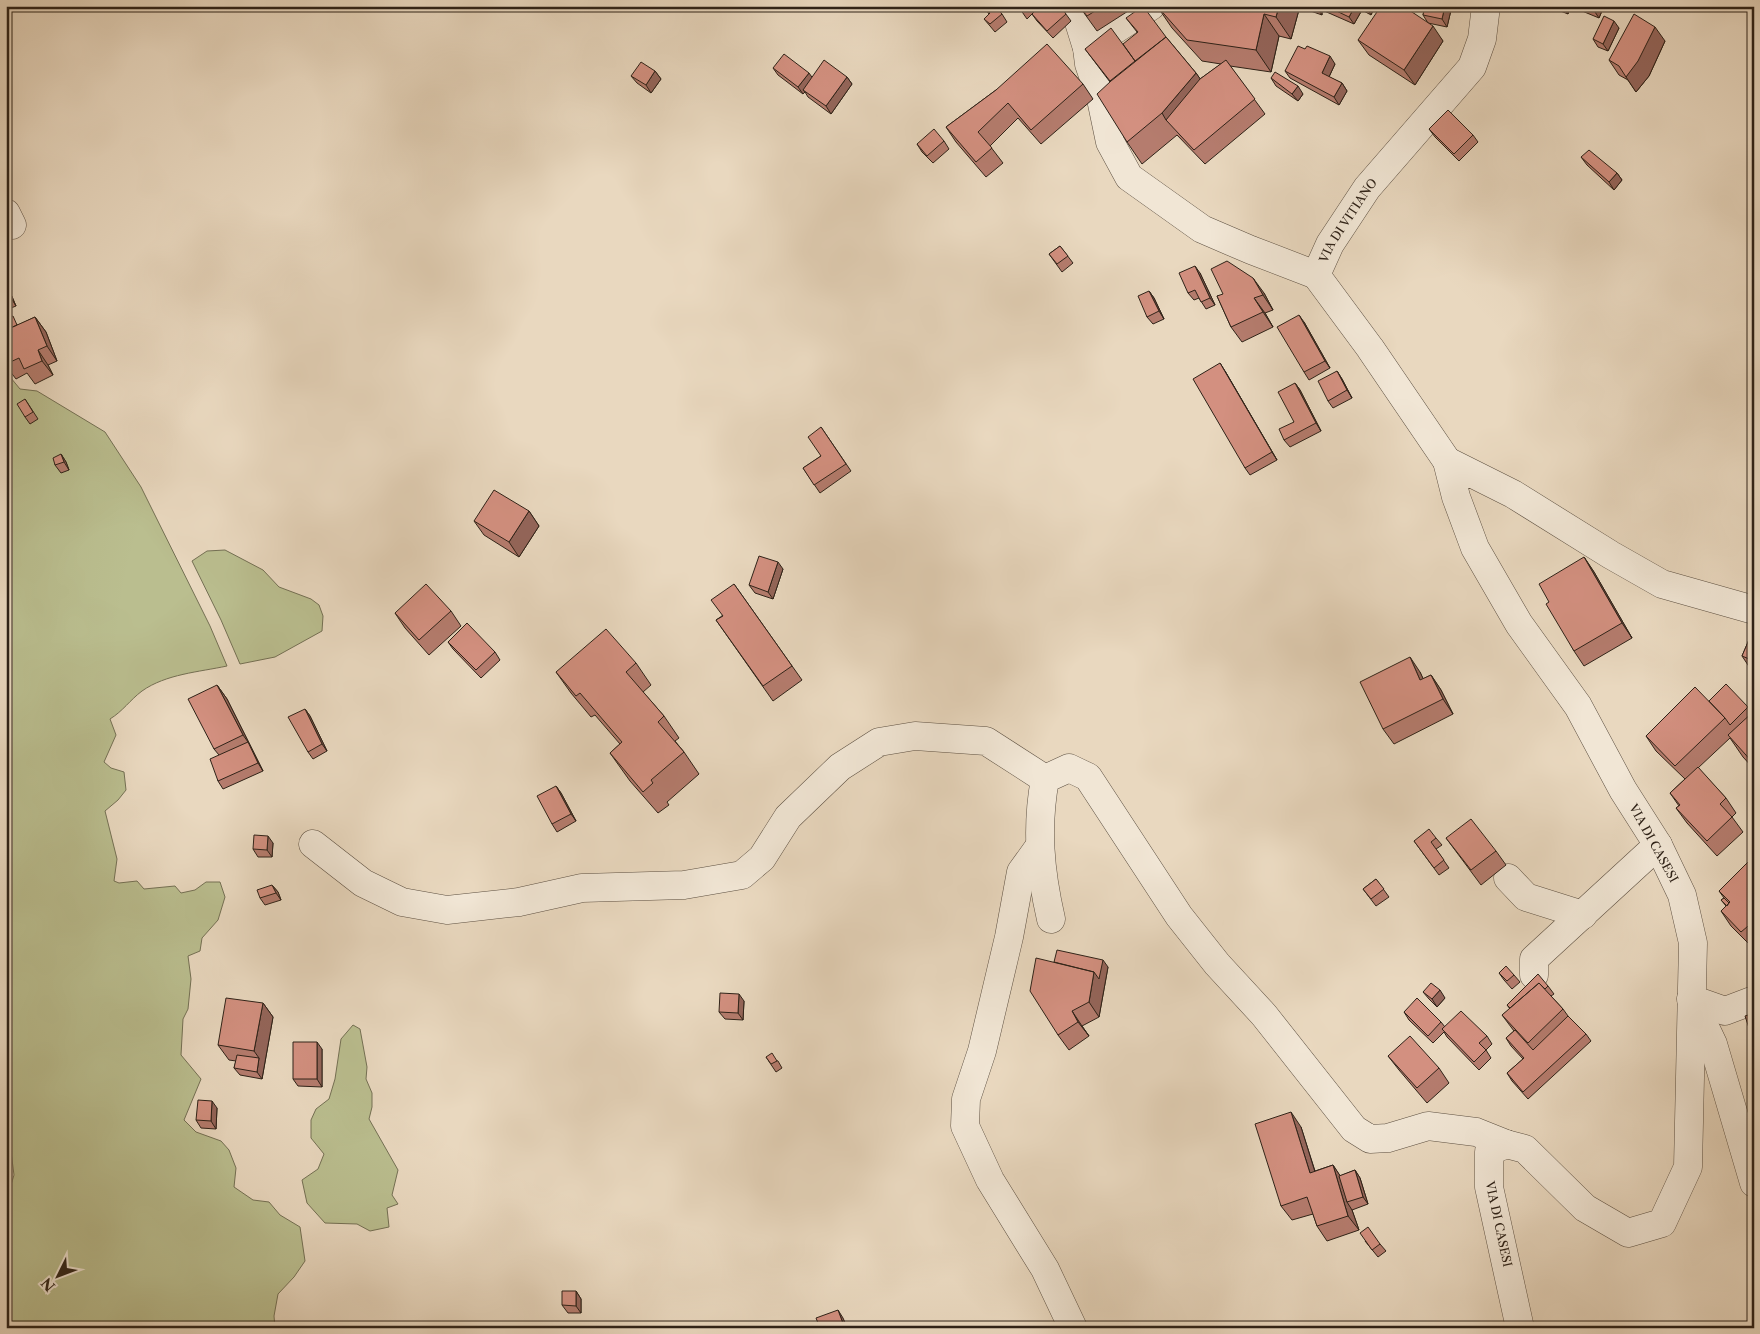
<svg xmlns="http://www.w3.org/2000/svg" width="1760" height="1334" font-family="'Libre Caslon Text',serif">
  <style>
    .green { fill: #babe8f; stroke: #747054 }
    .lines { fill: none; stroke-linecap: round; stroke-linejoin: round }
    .minor-casing { stroke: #5d5042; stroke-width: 29 }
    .minor { stroke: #f1e6d5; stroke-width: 28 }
    .wall { fill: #b57c6e; stroke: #2e2218 }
    .shaded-wall { fill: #94655a; stroke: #2e2218 }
    .building { fill: #d39080; stroke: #2e2218 }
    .labels { text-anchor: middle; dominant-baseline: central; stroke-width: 4; stroke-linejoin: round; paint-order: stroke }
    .street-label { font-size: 12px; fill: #2e2218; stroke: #f1e6d5 }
  </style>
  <rect width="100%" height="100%" fill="#e9d8bf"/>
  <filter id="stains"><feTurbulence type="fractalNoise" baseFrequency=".004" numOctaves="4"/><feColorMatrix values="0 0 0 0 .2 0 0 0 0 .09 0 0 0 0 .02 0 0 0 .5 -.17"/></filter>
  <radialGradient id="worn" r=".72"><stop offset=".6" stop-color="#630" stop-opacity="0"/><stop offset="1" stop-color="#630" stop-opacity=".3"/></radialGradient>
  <!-- green -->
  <path class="green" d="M6,372L20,389L37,391L105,432L141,487L210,626L227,666C199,672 166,674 142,691C130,700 123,711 110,719L116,735L104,762L111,768L124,772L126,790L118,800L105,811L117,859L114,881L119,883L137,881L144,889L175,886L181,893L195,890L206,882H220L225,897L218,920L202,938L200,951L188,956L191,979L188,1009L183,1019L181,1055L201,1079L184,1120L196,1132L221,1141L229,1150L236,1168L234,1187L253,1200L269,1202L280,1215L300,1227L305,1261L294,1277L278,1294L274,1316L275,1328H6V1201L14,1175L6,1113Z
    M225,550L263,570L279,587L311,599L319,605L323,616L322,631L275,657L240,664L221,620L192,561L207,551Z
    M353,1025L360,1029L367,1067L366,1079L372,1093V1107L369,1119L398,1170L392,1195L398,1204L387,1208L389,1227L370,1231L357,1224L325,1223L307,1203L302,1180L318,1169L324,1154L311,1138V1120L316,1109L329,1099L335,1079L341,1039Z"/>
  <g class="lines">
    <defs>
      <g id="minor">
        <path d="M1074,6L1087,48L1089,64L1101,99L1110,142L1129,177L1202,229L1251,250L1316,275"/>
        <path d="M1087,48L1151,6"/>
        <path d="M6,213L12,225"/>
        <path id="s1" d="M1447,461L1370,348L1316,275L1330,244L1367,188L1472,67L1482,39L1486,6"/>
        <path d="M313,844L363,883L402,902L447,910L519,902L582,888L684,885L742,875L762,858L788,817L840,767L879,742L915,736L986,741L1045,779"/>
        <path d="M1039,847L1021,872L1009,937L982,1051L966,1099L965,1126L990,1180L1045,1269L1073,1328"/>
        <path d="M1508,878L1526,897L1583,915"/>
        <path d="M1051,919C1040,871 1036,828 1045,779L1069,768L1088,777L1179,916L1217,964L1264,1015L1354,1129L1370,1139L1388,1138L1428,1126L1476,1132L1506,1144"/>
        <path d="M1534,975V959L1658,845"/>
        <path d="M1691,999L1725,1011L1754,1000"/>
        <path d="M1694,1004L1713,1044L1754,1183"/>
        <path d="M1520,1328L1489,1187V1152L1506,1144L1525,1149L1585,1208L1628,1233L1662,1223L1688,1167L1693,943L1682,895L1658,845L1623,790L1578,706L1519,624L1475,548L1456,497L1447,461L1513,494L1611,555L1662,584L1754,610"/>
      </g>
    </defs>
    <!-- minor casing -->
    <use href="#minor" class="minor-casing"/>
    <!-- minor -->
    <use href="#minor" class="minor"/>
  </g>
  <!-- wall -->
  <path class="wall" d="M983,6L1002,14L1007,22L995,32L990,26L984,19L989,14Z
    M1018,6H1060L1071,21L1053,38L1037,21L1032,14L1027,19Z
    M1079,6H1136L1097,31Z
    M1157,6H1300L1291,39L1279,36L1271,72L1230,66L1265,114L1205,164L1177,135L1142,164L1127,142L1110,82L1085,49L1135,61L1137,32L1126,18L1166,37L1196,73L1200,79L1221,64L1202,61L1172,28Z
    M1303,6H1375L1371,15L1362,10L1354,24L1322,10V15L1305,9Z
    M1425,6H1452L1447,27L1428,23L1443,41L1415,85L1369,55L1358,40L1428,23L1423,15Z
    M1548,6H1570L1568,14Z
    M1570,6H1604L1599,18Z
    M1619,28L1608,51L1598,47L1593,39Z
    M1665,41L1649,76L1636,92L1628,80L1619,75L1609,60Z
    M1305,49L1335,64L1329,77L1342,83L1347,91L1339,105L1290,78L1285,71Z
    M773,68L812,78L847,77L852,84L831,114L808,97L805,92L803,94L778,75Z
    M655,71L661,79L651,93L637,83L631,76Z
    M1271,78L1303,94L1298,101L1276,86Z
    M1083,84L1093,99L1041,144L1018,118L990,146L1003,163L986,177L956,142L946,127L996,90Z
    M1429,129L1473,135L1478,142L1459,161L1435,137Z
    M944,141L949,149L933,163L922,152L917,144Z
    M1581,157L1617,173L1622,180L1614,190L1587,165Z
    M1060,246L1073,263L1062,272L1049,254Z
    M1200,273L1215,305L1206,309L1199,298L1194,300L1188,293Z
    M6,287L10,292L16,306L6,310Z
    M1149,291L1154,298L1164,319L1153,324L1147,317Z
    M1264,293L1273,310L1265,313L1273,327L1242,342L1231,327L1217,296Z
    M35,317L46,332L57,361L48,365L53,375L35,384L27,373L16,379L6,366V318L18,325Z
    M1304,322L1330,368L1309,380L1304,372Z
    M1225,371L1277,460L1250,475L1245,468Z
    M1337,371L1342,379L1352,398L1333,408L1328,401Z
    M1295,383L1300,390L1321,431L1290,447L1284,440L1294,422Z
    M25,399L38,419L30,424L25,417Z
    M821,427L851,471L820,493L803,468L821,456Z
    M61,454L66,462L69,470L61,473L55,465Z
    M529,511L539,526L519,557L484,535L474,521Z
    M1584,557L1594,572L1632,638L1584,666L1574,651L1549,602Z
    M783,569L773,599L755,593L749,585Z
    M734,584L802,680L773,701L716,620L722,616Z
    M451,611L461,626L429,655L405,628L395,613Z
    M1754,628V671H1752L1742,656Z
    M448,642L495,652L500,660L481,678L453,649Z
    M636,663L651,685L643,692L664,716L679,738L675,741L684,752L699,774L667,802L669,805L658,813L630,781L610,753L620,744L595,715L591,717L571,693L556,672Z
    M1420,672L1423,679L1431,675L1441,690L1453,714L1394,744L1383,729Z
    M217,685L227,699L263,771L223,789L218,781L219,755L214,749Z
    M1709,701L1748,707L1752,713L1754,711V769L1743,757L1730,738L1698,768L1726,798L1736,813L1732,817L1743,832L1717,856L1687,823L1676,808L1679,806L1670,793L1685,779L1656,751L1646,736Z
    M305,709L310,716L327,751L313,759L308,752Z
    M556,786L561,793L576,821L557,832L552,824Z
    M1436,838L1442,845L1436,849L1449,868L1439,875L1414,841Z
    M1446,838L1496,851L1506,865L1481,885Z
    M273,843L272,857H258L253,849Z
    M1754,860V945L1752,947L1731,926L1721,911L1726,906L1721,900L1724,898L1719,891Z
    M1376,879L1389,897L1376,906L1363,889Z
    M272,885L278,892L281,900L265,905L260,898Z
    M1054,962L1108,967L1099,1017L1082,1026L1089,1036L1069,1050L1058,1035Z
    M1499,973L1514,975L1520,982L1512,989L1504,980Z
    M1548,986L1554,994L1551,996L1563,1009L1568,1016L1586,1034L1591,1041L1528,1099L1512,1081L1507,1073L1523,1059L1511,1046L1506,1038L1514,1031L1502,1015L1510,1009L1507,1005Z
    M1423,992L1445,998L1437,1007L1429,999Z
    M744,1001L743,1020L725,1019L719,1012Z
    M263,1003L273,1017L262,1079L240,1075L234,1068L236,1061L229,1060L218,1045Z
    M1404,1012L1441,1022L1445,1027L1487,1036L1492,1044L1486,1050L1491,1058L1479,1070L1447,1037L1444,1032L1433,1043L1409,1020Z
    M1754,1013V1034L1749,1028Z
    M322,1049V1087L298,1086L293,1079Z
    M1388,1056L1439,1068L1449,1083L1427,1103L1399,1070Z
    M766,1057L778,1061L782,1068L776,1072Z
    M217,1108L216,1129L201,1128L196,1120Z
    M1301,1127L1315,1171L1333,1165L1340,1176L1355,1170L1360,1178L1368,1204L1352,1210L1359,1230L1327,1241L1317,1226L1313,1214L1292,1220L1281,1206Z
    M1365,1241L1380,1244L1386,1251L1378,1257Z
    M576,1291L581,1299V1313H568L562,1305Z"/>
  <!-- shaded-wall -->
  <path class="shaded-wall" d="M1279,6H1300L1291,39L1276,17Z
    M1317,6H1320L1322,10V15L1316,7Z
    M1355,6H1359L1362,10L1354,24L1349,17Z
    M1366,6H1375L1371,15L1366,7Z
    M1445,6H1452L1447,27L1442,19Z
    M1562,6H1570L1568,14Z
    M1591,6H1604L1599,18Z
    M1264,14L1279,36L1271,72L1256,50Z
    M1614,21L1619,28L1608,51L1603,44Z
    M1433,26L1443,41L1415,85L1404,70Z
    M1655,27L1665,41L1649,76L1636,92L1626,77Z
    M1330,56L1335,64L1327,81L1322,73Z
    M655,71L661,79L651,93L646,85Z
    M809,73L814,80L803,90L805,92L803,94L798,87Z
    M1196,73L1211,94L1166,120L1162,113Z
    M847,77L852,84L831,114L826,106Z
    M1342,83L1347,91L1339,105L1334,97Z
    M1298,86L1303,94L1298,101L1292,94Z
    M1617,173L1622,180L1614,190L1609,182Z
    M1195,266L1200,273L1215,305L1210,298Z
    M1253,278L1264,293L1273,310L1263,295Z
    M6,287L10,292L16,306L11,298Z
    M1149,291L1154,298L1164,319L1159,311Z
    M1254,298L1265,313L1273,327L1263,312Z
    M1299,315L1304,322L1330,368L1325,361Z
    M35,317L46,332L57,361L47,346Z
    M38,350L48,365L53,375L42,361Z
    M1220,363L1225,371L1277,460L1272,452Z
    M1337,371L1342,379L1352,398L1347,390Z
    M1295,383L1300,390L1321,431L1316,423Z
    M61,454L66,462L69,470L64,462Z
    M529,511L539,526L519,557L509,542Z
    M1584,557L1594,572L1632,638L1622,623Z
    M778,562L783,569L773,599L768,592Z
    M1410,657L1420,672L1431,695L1420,680Z
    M1431,675L1441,690L1453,714L1443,699Z
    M217,685L227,699L263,771L258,763L248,742L243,735Z
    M305,709L310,716L327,751L322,744Z
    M556,786L561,793L576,821L571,814Z
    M268,836L273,843L272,857L267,850Z
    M272,885L278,892L281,900L276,893Z
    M1103,960L1108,967L1099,1017L1089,1002L1094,972Z
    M1440,990L1445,998L1437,1007L1432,999Z
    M739,994L744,1001L743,1020L738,1013Z
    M263,1003L273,1017L262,1079L257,1072L259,1058L254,1051Z
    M1072,1011L1082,1026L1089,1036L1078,1022Z
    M317,1042L322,1049V1087L317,1079Z
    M212,1101L217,1108L216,1129L211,1121Z
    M1291,1112L1301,1127L1320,1188L1310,1173Z
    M1333,1165L1343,1180L1347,1202L1352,1210L1359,1230L1348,1216Z
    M1355,1170L1360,1178L1368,1204L1363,1197Z
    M576,1291L581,1299V1313L576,1306Z
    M838,1310L843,1318L847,1327L846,1325L848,1328H845L844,1326Z"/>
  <!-- building -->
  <path class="building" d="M984,6H995L1002,14L990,24L984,19L990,13Z
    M1040,6H1060L1066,14L1047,31L1032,14Z
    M1079,6H1103L1087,16Z
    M1143,6L1166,37L1135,61L1123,44L1138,32L1126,18Z
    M1157,6H1279L1276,17L1264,14L1256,50L1187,40Z
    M1326,6H1355L1349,17Z
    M1381,6H1403L1433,26L1404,70L1358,40Z
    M1425,6H1445L1442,19L1423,15Z
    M1634,14L1655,27L1638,61L1626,77L1619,66L1609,60Z
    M1604,16L1614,21L1603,44L1593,39Z
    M1111,28L1135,61L1110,81L1085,49Z
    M1166,37L1196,73L1162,113L1127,142L1097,94L1111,81Z
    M1047,44L1083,84L1031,130L1008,103L978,132L992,148L976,162L946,127L996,90Z
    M1298,46L1305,49L1307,46L1330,56L1322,73L1342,83L1334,97L1285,71Z
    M784,54L809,73L798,87L773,68Z
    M824,60L847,77L826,106L803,90Z
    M1226,60L1255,99L1194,150L1166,120L1200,79Z
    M641,62L655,71L646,85L631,76Z
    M1275,72L1298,86L1292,94L1271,78Z
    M1448,110L1473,135L1454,154L1429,129Z
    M934,129L944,141L927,156L917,144Z
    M1589,150L1617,173L1609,182L1581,157Z
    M1060,246L1068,256L1057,264L1049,254Z
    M1227,261L1253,278L1263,295L1254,298L1263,312L1231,327L1217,296L1223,294L1211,269Z
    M1195,266L1210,298L1201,302L1195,290L1188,293L1179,273Z
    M6,288L11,298L6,300Z
    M1149,291L1159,311L1147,317L1138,296Z
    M1299,315L1325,361L1304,372L1277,327Z
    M13,316L17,325L6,330V318Z
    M35,317L47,346L38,350L42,361L24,369L19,358L6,364V330Z
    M1220,363L1272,452L1245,468L1193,379Z
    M1337,371L1347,390L1328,401L1318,381Z
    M1295,383L1316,423L1284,440L1279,429L1294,422L1278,392Z
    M25,399L33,412L25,417L17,404Z
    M821,427L846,464L814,485L803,468L821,456L808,437Z
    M61,454L64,462L55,465L53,458Z
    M494,490L529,511L509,542L474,521Z
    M759,556L778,562L768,592L749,585Z
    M1584,557L1622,623L1574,651L1546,604L1549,602L1539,584Z
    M426,584L451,611L419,640L395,613Z
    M734,584L792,666L763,686L716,620L723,616L711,600Z
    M467,623L495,652L476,670L448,642Z
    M1754,628V661L1742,656Z
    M606,629L636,663L626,672L664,716L658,722L684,752L651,780L653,783L643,792L610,753L622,742L580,693L576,696L556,672Z
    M1410,657L1420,680L1431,675L1443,699L1383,729L1360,682Z
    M1726,684L1748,707L1730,725L1725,718L1709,701Z
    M217,685L243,735L214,749L188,699Z
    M1695,687L1725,718L1675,766L1646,736Z
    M305,709L322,744L308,752L288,717Z
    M1754,711V764L1728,735Z
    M248,742L258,763L218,781L210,759Z
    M1698,767L1726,798L1720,804L1732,817L1707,841L1676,808L1680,805L1670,793Z
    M556,786L571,814L552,824L537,796Z
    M1471,819L1496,851L1471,870L1446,838Z
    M1429,829L1436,838L1431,842L1444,860L1434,868L1414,841Z
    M254,835L268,836L267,850L253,849Z
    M1752,858L1754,860V921L1741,932L1721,911L1730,902L1719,891Z
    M1376,879L1384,889L1371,899L1363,889Z
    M272,885L276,893L260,898L257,890Z
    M1724,898L1729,903L1727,906L1721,900Z
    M1057,950L1103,960L1099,979L1094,972L1054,962Z
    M1036,958L1094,972L1089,1002L1072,1011L1078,1022L1058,1035L1030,991Z
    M1506,966L1514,975L1507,981L1499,973Z
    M1538,974L1548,986L1545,989L1539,983L1510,1008L1507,1005Z
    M1431,983L1440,990L1432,999L1423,992Z
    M1539,983L1563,1009L1528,1043L1502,1015Z
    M720,993L739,994L738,1013L719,1012Z
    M226,998L263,1003L254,1051L218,1045Z
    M1417,998L1441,1022L1428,1036L1404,1012Z
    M1461,1011L1487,1036L1479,1043L1486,1050L1474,1062L1442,1029Z
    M1754,1013V1026L1749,1028L1745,1016Z
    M1568,1016L1586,1034L1523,1092L1507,1073L1524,1058L1506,1038L1515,1030L1533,1050Z
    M1410,1036L1439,1068L1417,1088L1388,1056Z
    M293,1042H317V1079H293Z
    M772,1053L777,1061L771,1064L766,1057Z
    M237,1055L259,1058L257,1072L234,1068Z
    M198,1100L212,1101L211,1121L196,1120Z
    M1291,1112L1310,1173L1333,1165L1348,1216L1317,1226L1307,1197L1281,1206L1255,1124Z
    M1355,1170L1363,1197L1347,1202L1339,1176Z
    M1368,1227L1380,1244L1372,1250L1360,1233Z
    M562,1291H576V1306L562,1305Z
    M838,1310L844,1326L846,1325L847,1328H820L816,1318Z"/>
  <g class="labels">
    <!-- street labels -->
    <g class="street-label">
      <text stroke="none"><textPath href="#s1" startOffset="291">VIA DI VITIANO</textPath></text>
      <text transform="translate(1654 843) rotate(61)">VIA DI CASESI</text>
      <text transform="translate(1499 1224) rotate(78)">VIA DI CASESI</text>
    </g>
  </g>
  <!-- margin -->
  <rect width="1760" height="1334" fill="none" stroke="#e9d8bf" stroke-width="25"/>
  <rect x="8" y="8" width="1745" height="1319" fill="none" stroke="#2e2218" stroke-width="2.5"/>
  <rect x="12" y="12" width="1735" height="1309" fill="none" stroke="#2e2218"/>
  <!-- north arrow -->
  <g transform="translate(58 1276) rotate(228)" stroke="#f1e6d5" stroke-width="4" paint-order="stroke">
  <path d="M0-4L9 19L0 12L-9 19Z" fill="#2e2218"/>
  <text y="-8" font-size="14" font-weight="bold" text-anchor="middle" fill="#2e2218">N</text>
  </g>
  <rect width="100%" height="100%" filter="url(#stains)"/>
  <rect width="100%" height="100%" fill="url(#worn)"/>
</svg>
